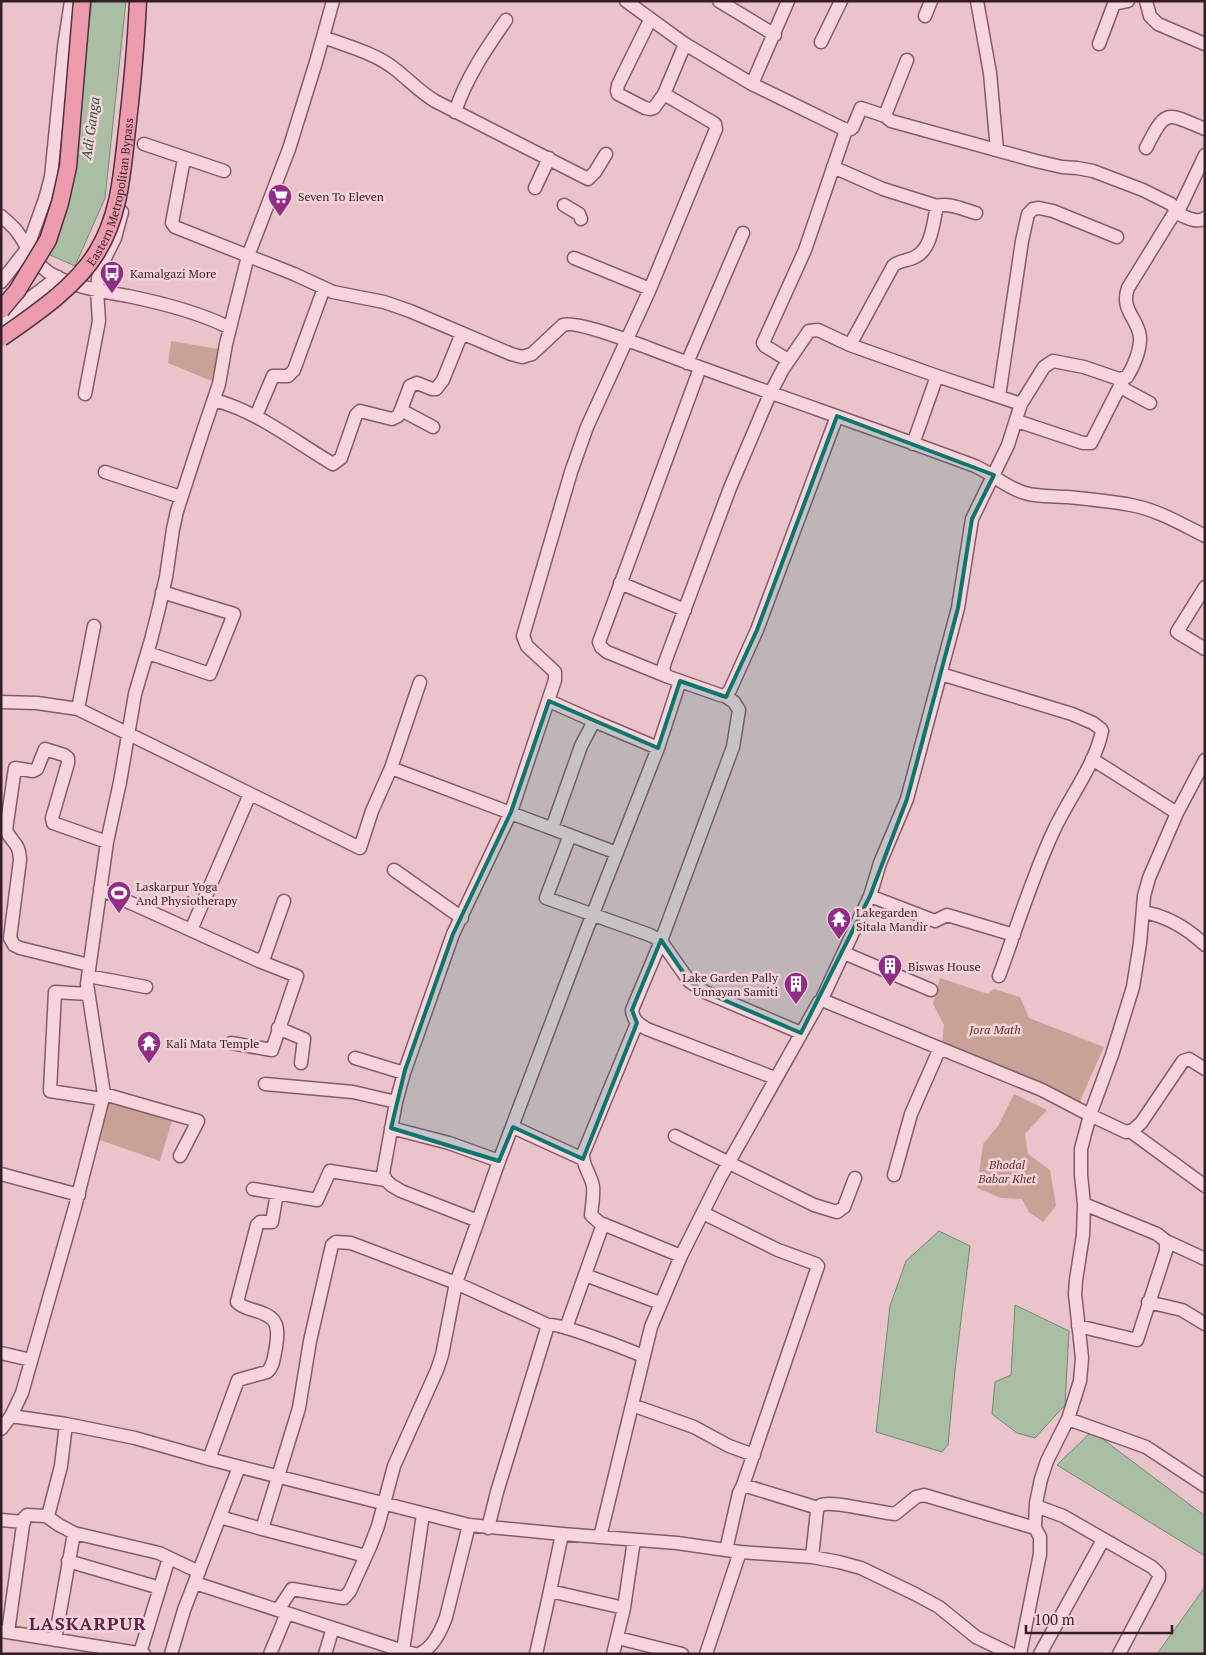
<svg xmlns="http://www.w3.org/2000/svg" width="1206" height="1655" font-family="'PT Serif',serif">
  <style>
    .green { fill: #c9a297 }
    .water { fill: #aabea5; stroke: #718c6c }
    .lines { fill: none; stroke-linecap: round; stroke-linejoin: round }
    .minor-casing { stroke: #845b6a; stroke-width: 15 }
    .minor { stroke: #f7d5dc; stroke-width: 12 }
    .major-bridge-casing { stroke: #522f3e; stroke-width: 19; stroke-linecap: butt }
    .major-bridge { stroke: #ed9cad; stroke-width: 16 }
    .marked { fill: #0f766e; fill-opacity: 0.2; stroke: #0f766e; stroke-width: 4; stroke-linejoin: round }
    .labels { text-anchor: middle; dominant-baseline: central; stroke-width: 5; stroke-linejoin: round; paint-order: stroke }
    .street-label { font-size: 12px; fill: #351e27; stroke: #f3d2d8 }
    .poi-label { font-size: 12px; fill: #351e27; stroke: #f3d2d8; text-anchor: start }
    .park-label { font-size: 12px; font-style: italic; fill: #503526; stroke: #f3d2d8 }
    .water-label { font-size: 14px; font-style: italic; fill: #2e542f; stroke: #f3d2d8 }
    .district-label { font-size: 18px; font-weight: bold; letter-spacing: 1px; fill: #5f204b; stroke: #f3d2d8 }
  </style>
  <rect width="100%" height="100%" fill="#ebc3cb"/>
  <!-- green -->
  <path class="green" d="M171,341L224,350L219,384L168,363Z
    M940,978L988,994L994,989L1020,997L1029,1018L1104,1047L1079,1103L942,1044L944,1025L933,1004Z
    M1014,1094L1047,1110L1025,1134L1028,1154L1050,1170L1056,1206L1043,1222L1029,1212L1022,1199L1001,1198L977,1188L983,1144L998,1126Z
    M107,1100L173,1117L160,1161L97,1139Z"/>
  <!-- water -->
  <path class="water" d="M92,1H126L105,198L75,266L48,254L70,187Z
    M939,1231L970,1246L955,1370L948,1445L942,1452L876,1432L890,1306L906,1261Z
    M1015,1305L1069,1331L1065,1405L1035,1438L1017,1433L992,1414L995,1382L1011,1375Z
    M1092,1431L1205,1516V1556L1057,1465Z
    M1205,1587V1651L1202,1654H1157Z"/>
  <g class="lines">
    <defs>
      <path id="minor" d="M626,1L685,44L752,84L846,130L851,129L853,127L861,108L885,116
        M719,1L775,35
        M977,1L990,73L997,150
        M1146,1L1150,16L1158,24L1205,44
        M925,16L931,1
        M650,20L618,85L617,91L618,94L645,108L650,109L654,108L664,94L685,44
        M323,37C347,46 375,53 395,69C409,80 420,92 435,101L588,179L595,172L606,154
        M821,42L841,1
        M1099,44L1114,4L1128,1
        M907,60L886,113L885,116L891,121L1036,161L1062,167L1077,168L1093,171L1143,190L1171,204L1175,209L1177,214
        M752,84L788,1
        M455,112C466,78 486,49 506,20
        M144,144L224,171
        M1146,148C1166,109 1165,112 1205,129
        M184,159L172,223L175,227L294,274L333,292L384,302L410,311L511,354L522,357L532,354L563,325C575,320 632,342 646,347C755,389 866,425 975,466C993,474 1006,488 1025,493C1038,497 1053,496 1067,497C1088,499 1110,501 1131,505C1158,510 1181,524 1205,536
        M833,167L883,189L937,206C949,202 964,210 976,213
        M535,188L549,158
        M564,205L579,214L581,219
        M1177,214L1205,155
        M1,216C6,220 11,225 15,229C27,244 32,261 48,272C72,287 100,291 128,296C162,303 199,312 230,328
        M574,258L650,289
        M1,282L27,249L45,199L51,177L64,47L71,1
        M1,320L58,277
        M850,345L893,266C899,260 908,261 915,257C932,249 933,223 937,206
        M788,360L765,346L763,343L805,250L846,130
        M687,363L743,233
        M1119,379L1124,389L1150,403
        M85,394L99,321L97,291L98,278L103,262L115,238L122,212
        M999,396L1022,241L1028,214L1033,209L1039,208L1053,211L1117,237
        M214,400C259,412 294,441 333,464L341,458L356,415L360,411L392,419L398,416L401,410
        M1021,404L1044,367L1053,361L1084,367L1119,379L1127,377C1134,366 1143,345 1139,332C1134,315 1121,308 1128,288L1173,215L1178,214C1186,217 1197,224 1205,218
        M256,416L273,376H288L294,370L324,288
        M1017,421L1083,443H1091L1121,384
        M433,427L401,410L410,386L417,383L432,389H436L443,380L462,333
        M913,444L937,376
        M105,472L181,497
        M620,583L685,610
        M1205,587L1177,632L1205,649
        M148,653L210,674L234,614L162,592
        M941,674L1072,714L1093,723L1101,729L1102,731C1095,765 1069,798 1054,830C1032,877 1017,927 999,976
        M666,676L607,652L601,647L599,642L700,368
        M725,696L734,702L739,710L733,747L661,941L632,1010C633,1021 639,1024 647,1029L775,1078
        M549,701L594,721
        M1,702L37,703L78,709L360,848L372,811L391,768L617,853
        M78,709L94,626
        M1092,759L1177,813
        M1205,760L1177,813L1149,878L1144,896L1140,943L1133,987L1112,1055L1090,1115L1126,1132L1133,1130L1141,1123L1183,1061L1189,1059L1205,1069
        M391,768L420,682
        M552,828L581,746L594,721L658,748
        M570,835L546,898L650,935L661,941L689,981L705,992L801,1033
        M394,870L462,918
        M100,889L259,961L265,955L284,901
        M870,896L935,921L947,915L1014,935
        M1143,912C1168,916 1187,928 1205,945
        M191,930L250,794
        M844,953L931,990
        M89,965L20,948L14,945L10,938L20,860C19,841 12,844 6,830L15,768L33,771L37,769L45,749L64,755L68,758V763L52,818L53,823L107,842
        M88,976L146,987
        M88,994L55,992L50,1091L102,1099
        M821,1001L870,896L880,863L907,799L958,608L972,519L1008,445L1021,404L937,376L850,345L818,330L809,331L783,369L770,394L730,488L665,662L663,669L666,676L720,695L725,696L730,690L757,630L837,416
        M278,1028L304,1039L301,1063
        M231,1043L272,1050L297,976L259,961
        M355,1058L404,1073
        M265,1084L353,1092L396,1102
        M104,1094L198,1121L180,1156
        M513,1127L583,1159
        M391,1128L449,1143L499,1161
        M1130,1131L1205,1186
        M675,1136L814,1205L837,1212L844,1207L855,1178
        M1,1174L79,1195
        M894,1175L911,1114L940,1048
        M253,1189L317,1200L330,1171L386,1180
        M703,1213L778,1250L816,1264L818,1266L743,1485
        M478,1221L401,1191L391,1185L386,1180L383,1174L396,1102L404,1073L453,934L511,812L555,680V672L527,646L523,636L571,472L587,427L650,289L716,129L715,124L712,122L664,94
        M602,1225L591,1215C592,1205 594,1195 593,1186C591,1175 582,1165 583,1154L637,1023
        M1166,1241L1205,1259
        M585,1275L660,1303
        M1148,1302L1182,1310L1205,1324
        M1078,1326L1137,1340L1166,1251V1241L1157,1234L1084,1204
        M566,1328L603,1224L681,1256
        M1,1353L31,1360
        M632,1405L694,1427L729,1446L754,1455
        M11,1416L66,1424L135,1438L209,1459L469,1525L562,1534L677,1543L740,1552L812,1557L839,1562L861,1568L915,1594L939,1607L976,1637L1011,1654
        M1068,1419L1146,1447L1205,1486
        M1,1429L11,1416L22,1393L75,1207L104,1094L87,984L107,842L120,782L135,694L151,640L159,608L166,577L173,529L177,511L203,431L219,384L226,344L248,256L289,149L316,62L333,1
        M209,1459L238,1380L267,1372C274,1366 274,1356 276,1347C280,1321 275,1316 250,1309C245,1307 240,1306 237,1302L257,1225L260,1222H272L277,1193
        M1036,1506L1063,1516L1152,1567L1159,1574V1578L1119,1654
        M48,1516L61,1466L66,1424
        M220,1517L262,1529
        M1,1520L24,1522
        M488,1528L497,1492L548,1325C558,1322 629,1350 643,1356
        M600,1537L651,1327L681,1256L720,1178L819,1002L822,1000L1042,1090L1090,1115L1081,1149V1175L1084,1204L1083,1235L1076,1280L1075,1294L1082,1358L1080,1381L1068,1419L1047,1461L1041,1479L1036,1503L1035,1528
        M726,1550L739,1493L743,1485L818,1508
        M366,1556L262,1529L299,1408L310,1341L332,1245L336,1242L351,1243L456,1283L548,1325
        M812,1557L817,1511C818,1508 818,1507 821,1505C832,1500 880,1513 895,1514L916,1497L924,1495L1035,1528L1040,1537V1554L1020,1654
        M68,1561L160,1588
        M195,1583L403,1651L415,1654
        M550,1591L562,1534
        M278,1610L292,1589L344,1598L350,1591L370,1547L378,1526L394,1466L437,1370L442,1355L456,1283L499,1161L583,939L658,748L680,681
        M1,1631L144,1654
        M8,1632L24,1518L27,1515L46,1516L59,1525L74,1533L159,1553L199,1572
        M618,1638L682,1654
        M55,1640L74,1533
        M403,1651L423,1514
        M140,1653L169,1558
        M171,1654L184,1610L239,1467
        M270,1654L287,1613
        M325,1654L333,1628
        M419,1654C433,1648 441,1631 446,1617L469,1525
        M536,1654L550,1591L624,1608
        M613,1654L624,1608L634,1540
        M706,1654L740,1552
        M1040,1654L1103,1540"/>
    </defs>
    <!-- minor casing -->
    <use href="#minor" class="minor-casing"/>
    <!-- minor -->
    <use href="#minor" class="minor"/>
    <defs>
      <g id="major-bridge">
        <path d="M1,310L17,291L48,240L60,203L68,167L82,1"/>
        <path id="s1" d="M1,338C34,315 76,287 97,252C120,215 122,172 127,130C132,87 136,45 138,1"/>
      </g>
    </defs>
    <!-- major-bridge casing -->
    <use href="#major-bridge" class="major-bridge-casing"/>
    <!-- major-bridge -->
    <use href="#major-bridge" class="major-bridge"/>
  </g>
  <!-- marked area -->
  <path class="marked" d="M837,416L994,475L972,519L958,608L907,799L870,896L801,1033L705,992L689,981L661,940L632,1010L637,1023L583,1159L513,1127L499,1161L391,1128L405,1070L453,934L511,812L549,701L658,748L680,681L726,697L757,630Z"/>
  <!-- icons -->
  <defs>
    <symbol id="supermarket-pin" viewBox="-11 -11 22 30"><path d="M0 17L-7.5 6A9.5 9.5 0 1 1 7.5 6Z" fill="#902e87" stroke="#f3d2d8"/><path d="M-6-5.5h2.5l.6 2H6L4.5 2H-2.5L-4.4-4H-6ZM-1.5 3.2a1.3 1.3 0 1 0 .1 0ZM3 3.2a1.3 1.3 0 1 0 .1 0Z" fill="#fff"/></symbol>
    <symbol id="bus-pin" viewBox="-11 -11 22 30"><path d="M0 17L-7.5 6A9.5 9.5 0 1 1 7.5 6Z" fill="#902e87" stroke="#f3d2d8"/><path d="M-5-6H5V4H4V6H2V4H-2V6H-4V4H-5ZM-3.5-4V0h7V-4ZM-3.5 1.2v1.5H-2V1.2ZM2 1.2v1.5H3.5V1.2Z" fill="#fff"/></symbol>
    <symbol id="stadium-pin" viewBox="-11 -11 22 30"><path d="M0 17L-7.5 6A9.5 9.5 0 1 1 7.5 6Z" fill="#902e87" stroke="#f3d2d8"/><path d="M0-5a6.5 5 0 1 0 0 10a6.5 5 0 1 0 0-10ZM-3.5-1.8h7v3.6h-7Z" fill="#fff"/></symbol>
    <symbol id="temple-pin" viewBox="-11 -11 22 30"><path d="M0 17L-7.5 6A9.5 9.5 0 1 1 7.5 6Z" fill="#902e87" stroke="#f3d2d8"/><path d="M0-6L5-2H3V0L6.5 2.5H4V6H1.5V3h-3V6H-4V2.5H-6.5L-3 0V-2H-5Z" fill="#fff"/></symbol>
    <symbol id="building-pin" viewBox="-11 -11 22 30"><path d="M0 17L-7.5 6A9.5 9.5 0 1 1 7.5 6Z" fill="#902e87" stroke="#f3d2d8"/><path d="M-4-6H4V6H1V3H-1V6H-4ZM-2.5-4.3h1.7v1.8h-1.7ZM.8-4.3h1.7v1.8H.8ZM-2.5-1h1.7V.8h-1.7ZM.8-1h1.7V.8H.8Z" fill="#fff"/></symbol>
  </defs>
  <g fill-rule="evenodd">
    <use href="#supermarket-pin" x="266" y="182" width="28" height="38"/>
    <use href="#bus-pin" x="98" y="259" width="28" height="38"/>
    <use href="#stadium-pin" x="105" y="879" width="28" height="38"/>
    <use href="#temple-pin" x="825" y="905" width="28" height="38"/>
    <use href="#building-pin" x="876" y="952" width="28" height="38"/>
    <use href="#building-pin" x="782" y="970" width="28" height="38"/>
    <use href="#temple-pin" x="135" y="1029" width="28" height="38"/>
  </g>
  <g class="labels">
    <!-- street labels -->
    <g class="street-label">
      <text stroke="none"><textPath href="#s1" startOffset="192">Eastern Metropolitan Bypass</textPath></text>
    </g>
    <!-- poi labels -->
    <g class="poi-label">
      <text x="298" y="196">Seven To Eleven</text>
      <text x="130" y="273">Kamalgazi More</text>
      <text x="136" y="886">Laskarpur Yoga<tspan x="136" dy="14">And Physiotherapy</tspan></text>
      <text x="856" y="912">Lakegarden<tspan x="856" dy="14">Sitala Mandir</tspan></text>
      <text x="908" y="966">Biswas House</text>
      <text x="778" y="977" text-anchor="end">Lake Garden Pally<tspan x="778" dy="14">Unnayan Samiti</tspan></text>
      <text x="166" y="1043">Kali Mata Temple</text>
    </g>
    <!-- park labels -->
    <g class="park-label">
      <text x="995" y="1029">Jora Math</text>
      <text x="1007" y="1164">Bhodal<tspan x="1007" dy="14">Babar Khet</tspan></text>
    </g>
    <!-- water labels -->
    <g class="water-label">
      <text transform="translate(90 128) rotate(-82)">Adi Ganga</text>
    </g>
    <!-- district labels -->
    <g class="district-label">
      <text x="88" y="1623">LASKARPUR</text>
    </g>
  </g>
  <!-- border -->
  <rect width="1206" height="1655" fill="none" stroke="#351e27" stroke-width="5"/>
  <!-- scale -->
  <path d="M1026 1625v8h146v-8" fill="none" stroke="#351e27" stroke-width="2.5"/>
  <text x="1034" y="1625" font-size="15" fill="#351e27" stroke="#f3d2d8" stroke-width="4" paint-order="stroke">100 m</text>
</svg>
